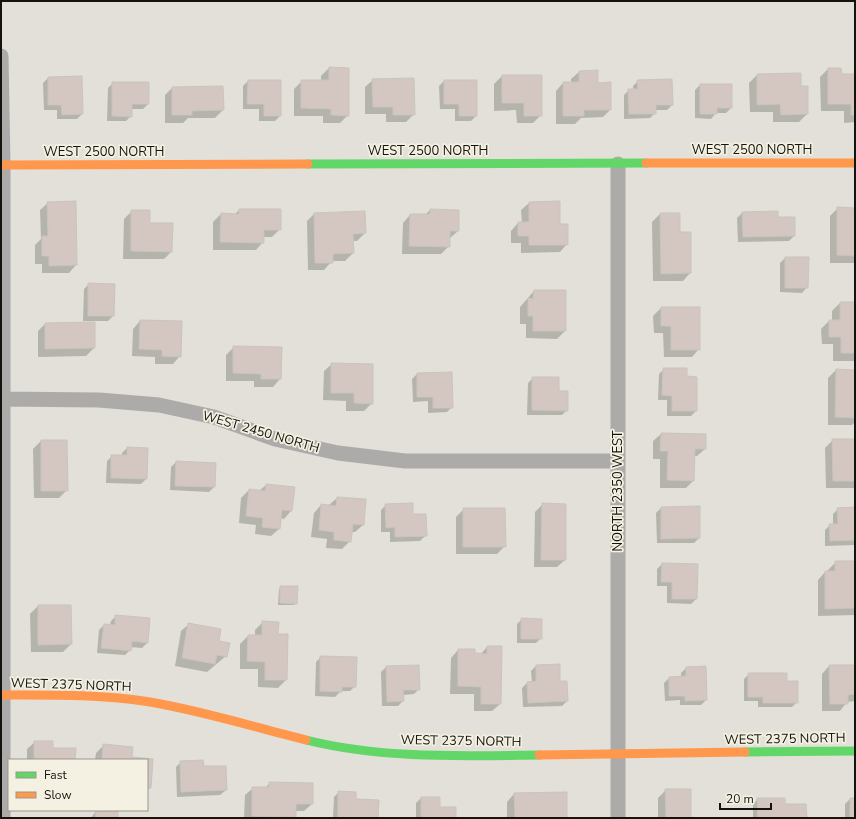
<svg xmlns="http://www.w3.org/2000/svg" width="856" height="819" font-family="'Nunito Sans',sans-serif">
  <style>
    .shadow { fill: #0003 }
    .building { fill: #d4c7c1; stroke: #c8c4bf }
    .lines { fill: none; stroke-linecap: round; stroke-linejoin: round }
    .street { stroke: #adabaa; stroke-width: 15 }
    .fast { stroke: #63d668; stroke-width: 9 }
    .slow { stroke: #ff974d; stroke-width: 9 }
    .labels { text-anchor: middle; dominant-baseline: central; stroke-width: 3.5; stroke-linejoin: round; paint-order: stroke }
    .street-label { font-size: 13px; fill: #14130e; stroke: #f4f1e2 }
  </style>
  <rect width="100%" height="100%" fill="#e2e0d8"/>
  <!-- shadow -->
  <path class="shadow" d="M329,68L348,115L340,123H323V116H294V89L302,81H321V76Z
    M828,69H840L841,75H855V122L844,123V111H821L820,77Z
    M579,72L597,84L610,110L603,117L581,118L575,124H556V91L563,83H571V79Z
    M757,75L800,87L807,114L799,122H773V112H750L749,83Z
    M502,76L541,115L533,123H517L516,110L494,111V84Z
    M48,78L82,114L77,119H57V110H44L43,83Z
    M373,80L414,114L406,122H386V114H365V87Z
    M248,81L280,116L275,121H259V109H243V86Z
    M444,81L476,116L471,121H455V109H440L439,86Z
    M638,81L672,105L667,110H655V113L650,118L624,119V95L629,90H633V86Z
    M113,83L148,104L143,109H131V116L126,121H107L108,88Z
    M700,85L731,108L726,113H716L711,119L695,118V90Z
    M172,88L223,110L215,118H188L183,123H165V95Z
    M48,203L76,265L69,273H42V264H35V245L41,239L40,210Z
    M529,203L559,225L567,244L560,252L521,253V243H511V231L518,223H522L521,210Z
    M838,208L855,209V263H830V216Z
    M239,210L280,229L272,237H263V242L256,250H213V222L221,214L234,215Z
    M430,210L458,211V231L449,239V246L441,254H402L403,223L410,215H425Z
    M132,211L149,224L171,252L164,259H123L124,219Z
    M742,213L777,218L794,236L789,241L738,242L737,218Z
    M314,214L365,233L357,241H353V253L345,261H332L324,270H308L307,221Z
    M660,214L679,233L690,273L683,281H653L652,222Z
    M785,258L807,287L802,293L780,292V263Z
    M89,284L113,316L108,321H83L84,289Z
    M534,291L565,331L557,339L526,338V324H520V307Z
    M840,303H855V361H833V344H822L821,329L829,321H832V311Z
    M661,308L699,349L692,357H664L663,333H654L653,316Z
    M140,321L180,356L173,364H155V357L132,356L133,329Z
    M45,324L94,348L86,356L38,357V331Z
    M234,347L281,348L280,379L273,387H254V381H226V355Z
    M332,364L372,403L364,411H346V401L323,400L324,371Z
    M664,369L686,377L696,378V411L691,416H667V400H658L659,374Z
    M836,370L855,371V422L852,425H828V378Z
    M417,374L452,407L447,412L428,413V401L413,402L412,379Z
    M533,378L558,392L567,410L562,415H527L528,383Z
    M661,434L705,435V449L697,456H694L693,481L686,488H660V459H653V441Z
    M833,440H855L854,488H826L825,448Z
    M41,441L67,490L59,498H34L33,449Z
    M127,448L146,479L141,484L106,483L107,461L112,456H122V453Z
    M176,462L214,487L209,492L170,490L171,467Z
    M266,485L291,511L284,519L280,518L279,529L271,536L255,534L256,525L239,523L241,498L249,490L259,491Z
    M337,498L363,525L355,532H351L350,541L342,549L326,548L327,539L311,537L314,513L321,505H329Z
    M543,504L565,560L557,567H534L535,512Z
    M386,505L425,536L420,541L390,542V532H381V510Z
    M661,508L699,538L694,543H657L656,513Z
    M855,508V545L825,546V530L830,525H833V514L838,509Z
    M464,509L505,546L497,554H456V517Z
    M836,562H855V615L818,616V580L825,572H828V570Z
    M662,564L696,599L691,604L667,603V586H657V569Z
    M281,587L296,603L294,605H278L279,589Z
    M38,606H70L71,644L63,652H31L30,614Z
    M116,616L147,643L142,648L130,647V650L125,655L97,653L99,630L104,625L110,626L111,621Z
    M522,619L541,638L536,643H517V624Z
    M263,622L277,635L286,680L278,688L258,687V669H240V644L248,636H255V630Z
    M189,624L218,642L226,656L207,672L175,666L181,631Z
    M487,647L500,704L492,711H474V694H450L451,658L458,650L480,655Z
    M321,657L355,686L350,691H341L335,697L315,696L316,662Z
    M418,666L419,689L414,694L403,695V701L398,706H382L381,672L386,667Z
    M536,666L559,682L567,701L562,706L523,707L522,688L527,683H532L531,671Z
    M829,666H855V701L847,702L840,711H822V674Z
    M686,668L706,700L701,705H680V700L665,701L664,683L669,678L681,677V673Z
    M749,674L786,682L797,702L792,707H758V701H744V679Z
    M35,742L52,749L74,760H27V749Z
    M104,745L131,758L152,760L150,788L147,790V760H95L96,753Z
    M181,762L203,767L226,790L220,795L177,797L176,767Z
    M270,783L312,804L304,811H295L293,818H244L245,795L253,788H265Z
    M666,790L690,818H658V798Z
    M339,792L355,800L377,818H333L334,797Z
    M514,794L566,818H507V802Z
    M421,798L439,808L455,818H416V803Z
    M758,799L784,805L806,818H753V804Z
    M850,799H855V818H845V804Z
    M96,811L117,818H91Z"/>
  <!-- building -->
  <path class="building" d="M329,67L349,68V116L331,115V109L301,108V80H329Z
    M828,68H841L842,74H855V115H851V104H828Z
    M598,70V83L611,82V110H584V116H563V82H579V71Z
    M801,73V86H808V114L781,115L780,104L757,105V74Z
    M502,75H542V116H524V103H502Z
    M82,76L83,114L62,115L61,105H48V77Z
    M414,78L415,115H393V107H373L372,79Z
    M672,79L673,105H656V114H629L628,89H638L637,80Z
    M248,80H281V116H264V104H247Z
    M444,80H477V116H459V104H444Z
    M112,82H149V104H132V117L112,116Z
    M700,84H732V108H717V114H700Z
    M223,86L224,110L192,111V115H172V87Z
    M76,201L77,265L49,266V256H42V236H48L47,202Z
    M560,201V224H568V245H529V236H518V222H529V202Z
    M837,207L855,208V256L837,255Z
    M239,209H281V230H264V243L220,242L221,213L239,214Z
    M430,209L459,210V231H450V247L409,246L410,214H430Z
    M131,210H150V223H173L172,252L131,251Z
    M365,211L366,233L353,234L354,253L333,254V263H315L314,213Z
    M778,211V217H795V236L743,237L742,212Z
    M660,213H680V232H691V273L661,274Z
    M785,257H809L808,288H785Z
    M88,283L115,284L114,316H88Z
    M534,290H566V331H533V316H528V298L533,299Z
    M840,302H855V353H841V337H829V320H840Z
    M661,307H700V350H671V326H661Z
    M140,320L182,321L181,357L162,356V350L139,349Z
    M95,322V348L45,349V323Z
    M233,346L282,347L281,379H261V374L233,373Z
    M331,363L373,364V404L354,403V393H331Z
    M663,368H687V376L697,377V411H672V396L662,395Z
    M836,369L855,370V418L835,417Z
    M452,372L453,408H433V397H417V373Z
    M532,377H559V391H568V411L532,410Z
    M661,433L706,434V449H695L694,481L667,480L668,451H660Z
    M832,439H855V481H833Z
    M41,440H67L68,491H41Z
    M127,447L148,448L147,479L111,478V455H127Z
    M176,461L216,463L215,487L175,486Z
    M266,484L295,487L292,511L282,510L280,529L262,527L263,518L246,516L249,489L265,491Z
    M337,497L366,499L364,525L353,524L351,542L334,540V532L319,530L321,504L336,506Z
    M413,503V514H426L427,536L395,537V527L386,528L385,504Z
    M542,503L566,504V560H541Z
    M700,506V538L661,539V507Z
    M855,507V540L830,541L829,524H838L837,508Z
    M463,508H505L506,547H463Z
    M835,561H855V608L825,609V571H835Z
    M662,563L698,564L697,599H672V582H661Z
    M280,586H298L297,604L280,603Z
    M38,605H71L72,644L38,645Z
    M115,615L150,618L148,643L132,641L131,651L101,648L104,624L115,625Z
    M521,618L542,619V639H521Z
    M262,621L279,622L278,634H288L287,680H265V662L247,661L248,635H262Z
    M188,623L221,629L219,641L230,643L227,657L217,655L215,664L182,658Z
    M487,646H502L501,704H481V687L458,686V649H475V653L487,654Z
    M320,656L357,657L356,687H342V692L320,691Z
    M560,664V681H567L568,701L528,703L527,682L536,681V665Z
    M419,665L420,690H403L404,701L387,702L386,666Z
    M829,665H855V694L848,695V704H830Z
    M706,666L707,700L685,701V696H669V677L686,676V667Z
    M748,673H787V681H798V703H763V697H748Z
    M34,741H53V748H76L75,760H34Z
    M103,744L133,747L132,757L153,759L151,788H147V760H102Z
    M203,760L204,766H226L227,790L181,792L180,761Z
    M269,782L313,783V804H296V817L252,816V787H269Z
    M665,789H691V818H666Z
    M338,791L356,792V799L379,800L378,818H338Z
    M567,792V818H515L514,793Z
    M421,797H440V807H456V818H421Z
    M757,798H785V804H806L807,818H758Z
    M850,798H855V818H850Z
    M96,810L118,811V818H95Z"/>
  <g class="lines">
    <!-- street -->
    <path class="street" d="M1,56L3,165V818
      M618,164V818
      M1,399L99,400L159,405L214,417L275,439L338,453L405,461H618"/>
    <!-- fast -->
    <path class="fast" d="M308,164L646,163
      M306,740C382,759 461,756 539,755
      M745,752L855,751"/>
    <!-- slow -->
    <path class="slow" d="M646,163H855
      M1,165L308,164
      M1,695C51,695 100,694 150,702C203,711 254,727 306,740
      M539,755L745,752"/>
  </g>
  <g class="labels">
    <!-- street labels -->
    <g class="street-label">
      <text x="752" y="150">WEST 2500 NORTH</text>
      <text x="428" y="151">WEST 2500 NORTH</text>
      <text x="104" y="152">WEST 2500 NORTH</text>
      <text transform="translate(261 432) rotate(16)">WEST 2450 NORTH</text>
      <text transform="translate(618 491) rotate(-90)">NORTH 2350 WEST</text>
      <text transform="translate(71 685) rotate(2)">WEST 2375 NORTH</text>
      <text transform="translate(785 739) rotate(-1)">WEST 2375 NORTH</text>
      <text transform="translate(461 741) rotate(1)">WEST 2375 NORTH</text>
    </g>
  </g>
  <!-- border -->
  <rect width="856" height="819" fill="none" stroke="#14130e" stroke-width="4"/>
  <!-- legend -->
  <rect x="8" y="759" width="140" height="52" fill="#f4f1e2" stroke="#9a988d"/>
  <rect x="16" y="772" width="20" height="6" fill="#63d668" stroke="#9a988d"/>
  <text x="44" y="779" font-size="12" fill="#14130e">Fast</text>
  <rect x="16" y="792" width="20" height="6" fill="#ff974d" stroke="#9a988d"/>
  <text x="44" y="799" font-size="12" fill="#14130e">Slow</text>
  <!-- scale -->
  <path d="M720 803v6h51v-6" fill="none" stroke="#14130e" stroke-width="2"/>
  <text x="726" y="803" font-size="12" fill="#14130e" stroke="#f4f1e2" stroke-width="3" paint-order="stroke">20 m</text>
</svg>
